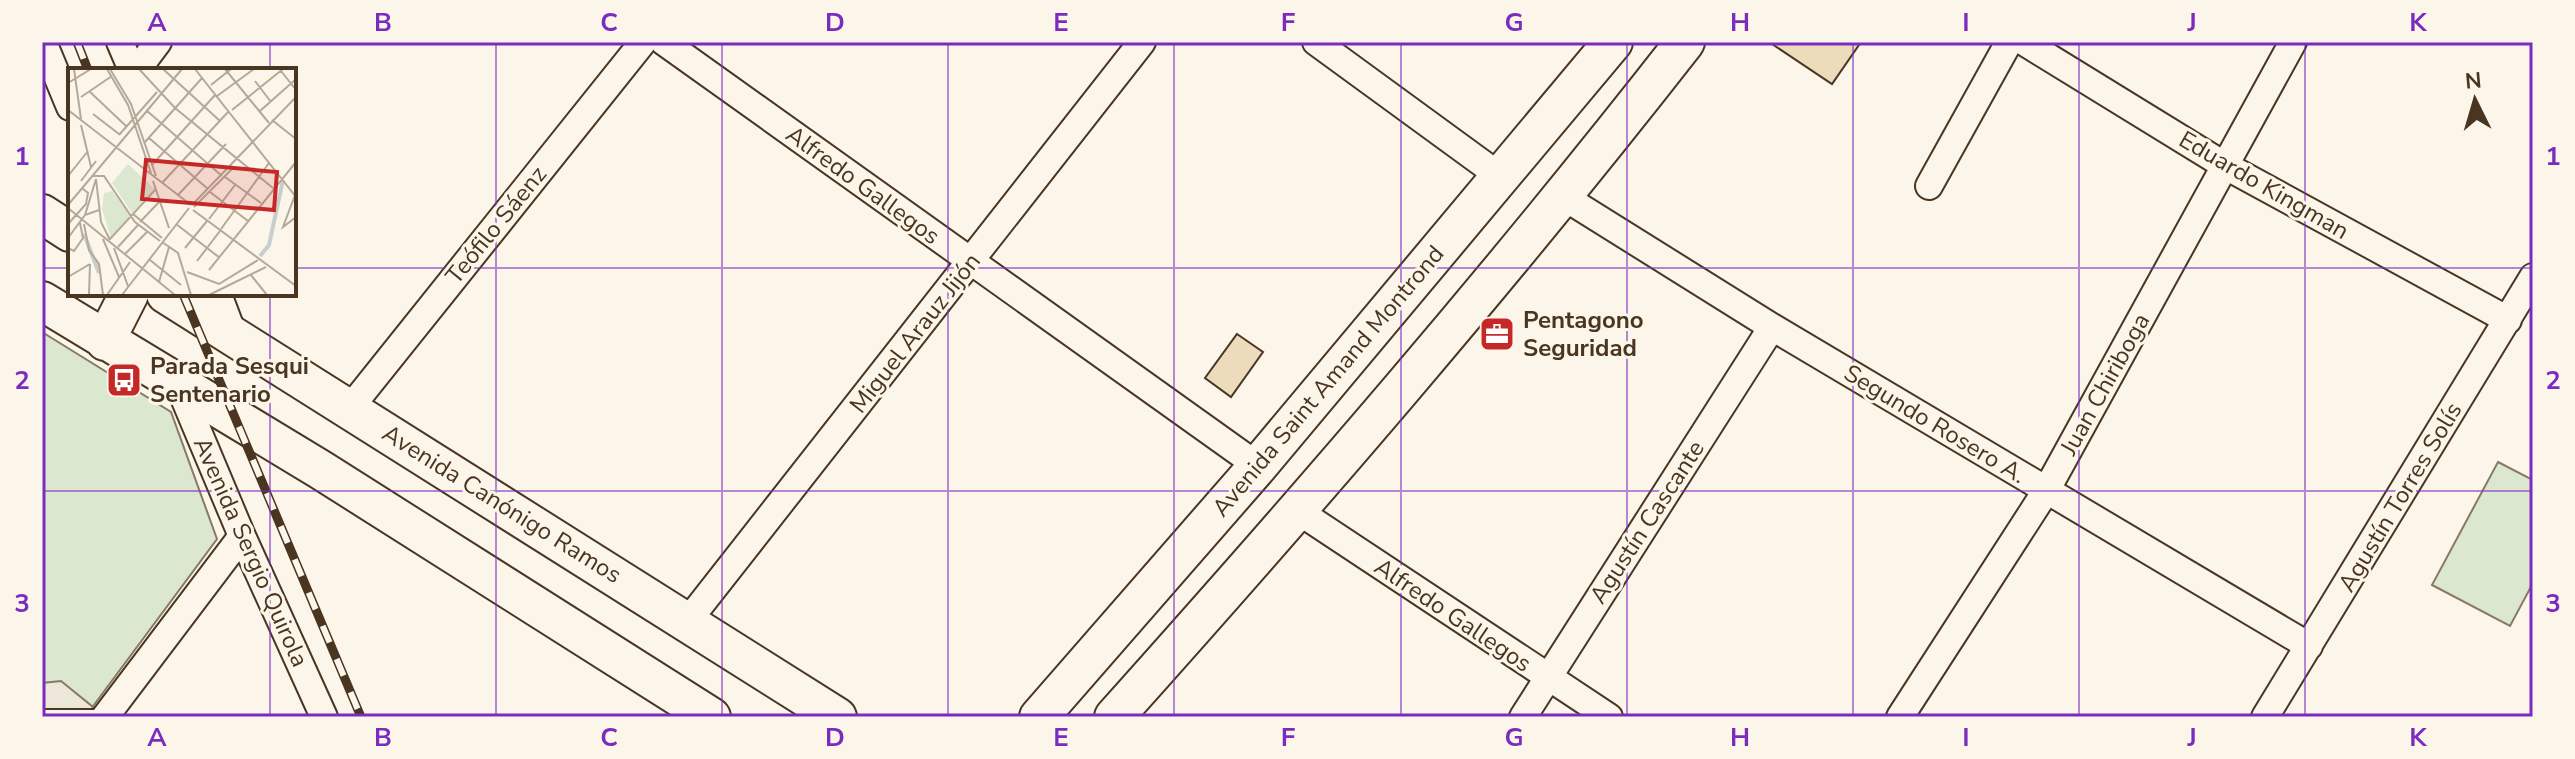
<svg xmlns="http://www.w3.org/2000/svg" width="2575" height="759" font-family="'Nunito Sans',sans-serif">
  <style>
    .green { fill: #dce7d0; stroke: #887966; stroke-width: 2 }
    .parking { fill: #ede7d9; stroke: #887966; stroke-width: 2 }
    .building { fill: #ecdcbc; stroke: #4a3520; stroke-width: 2 }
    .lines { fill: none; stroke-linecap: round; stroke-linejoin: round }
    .lane-casing { stroke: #4a3520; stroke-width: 18 }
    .street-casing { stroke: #4a3520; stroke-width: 30 }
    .secondary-casing { stroke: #4a3520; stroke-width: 42 }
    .lane { stroke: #fbf6e9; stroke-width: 14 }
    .street { stroke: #fbf6e9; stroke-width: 26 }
    .secondary { stroke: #fbf6e9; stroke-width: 38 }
    .rail-casing { stroke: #4a3520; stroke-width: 9 }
    .rail { stroke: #fbf6e9; stroke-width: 6; stroke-dasharray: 18; stroke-linecap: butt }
    .grid { fill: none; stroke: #7b2cbf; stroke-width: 2; stroke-opacity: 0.55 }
    .labels { text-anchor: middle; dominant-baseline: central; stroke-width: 6; stroke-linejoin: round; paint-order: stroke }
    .street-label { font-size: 24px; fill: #4a3520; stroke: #fbf6e9 }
    .poi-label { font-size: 24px; font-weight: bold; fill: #4a3520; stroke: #fbf6e9; text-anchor: start }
    .inset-river { fill: none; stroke: #c9cecd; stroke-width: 4 }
    .inset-road { fill: none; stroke: #b4a999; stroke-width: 2 }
    .view { fill: #c62828; fill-opacity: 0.15; stroke: #c62828; stroke-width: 4 }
    .inset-edge { fill: none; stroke: #4a3520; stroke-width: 4 }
    .neatline { fill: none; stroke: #7b2cbf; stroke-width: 3 }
    .grid-label { font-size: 26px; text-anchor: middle; font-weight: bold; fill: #7b2cbf }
  </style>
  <rect width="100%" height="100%" fill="#fbf6e9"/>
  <!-- green -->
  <path class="green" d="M42,332L171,412L217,539L85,717H42Z
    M2498,462L2533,480V583L2510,626L2432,585Z"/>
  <!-- parking -->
  <path class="parking" d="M61,681L93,707L85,717H42V683Z"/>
  <!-- building -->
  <path class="building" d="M1769,42H1861L1832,84Z
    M1237,334L1263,352L1231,397L1205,378Z"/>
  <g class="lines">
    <defs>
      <path id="lane" d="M42,717H105"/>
      <path id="street" d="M43,42L70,107
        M120,42L132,70
        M664,42L1258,466
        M1316,42L1501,177
        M2024,42L2224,165L2508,320
        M137,70L158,42
        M1929,186L2009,42
        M1564,197L1772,327L2309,646
        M218,294L235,339
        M179,386L242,536L324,717
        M350,408L643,42
        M1298,511L1609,717
        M687,622L1142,42
        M105,717L242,536
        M1523,717L1772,327
        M1900,717L2046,491L2293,42
        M2265,717L2533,277"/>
      <path id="secondary" d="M42,214L70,232
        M166,294L837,717
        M42,301L321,470L711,717
        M105,341L129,294
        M1039,717L1258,466L1613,42
        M1114,717C1311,497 1503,275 1685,42"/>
    </defs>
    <!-- lane casing -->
    <use href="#lane" class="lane-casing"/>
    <!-- street casing -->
    <use href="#street" class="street-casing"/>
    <!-- secondary casing -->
    <use href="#secondary" class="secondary-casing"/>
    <!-- lane -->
    <use href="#lane" class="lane"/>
    <!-- street -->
    <use href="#street" class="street"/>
    <!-- secondary -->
    <use href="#secondary" class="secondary"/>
    <defs>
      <path id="rail" d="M77,42L88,70
        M183,294L361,717"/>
    </defs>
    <!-- rail casing -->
    <use href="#rail" class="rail-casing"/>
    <!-- rail -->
    <use href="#rail" class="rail"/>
  </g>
  <!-- grid -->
  <path class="grid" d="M270,42V70M496,42V717M722,42V717M948,42V717M1174,42V717M1401,42V717M1627,42V717M1853,42V717M2079,42V717M2305,42V717M42,268H70M294,268H2533M270,294V717M42,491H2533"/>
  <!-- icons -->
  <defs>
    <symbol id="office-square" viewBox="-11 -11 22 22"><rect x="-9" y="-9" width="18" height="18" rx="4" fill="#c62828" stroke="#fbf6e9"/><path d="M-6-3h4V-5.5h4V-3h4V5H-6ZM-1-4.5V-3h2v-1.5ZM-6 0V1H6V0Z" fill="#fff"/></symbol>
    <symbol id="bus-square" viewBox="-11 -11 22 22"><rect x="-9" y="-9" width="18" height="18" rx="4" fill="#c62828" stroke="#fbf6e9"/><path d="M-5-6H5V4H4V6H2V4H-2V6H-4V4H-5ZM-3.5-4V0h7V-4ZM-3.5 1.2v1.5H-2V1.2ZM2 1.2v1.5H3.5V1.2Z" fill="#fff"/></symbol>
  </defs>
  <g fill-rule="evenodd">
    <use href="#office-square" x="1477" y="314" width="40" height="40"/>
    <use href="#bus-square" x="104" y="360" width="40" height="40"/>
  </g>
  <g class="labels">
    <!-- street labels -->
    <g class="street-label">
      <text transform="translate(863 185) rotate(36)">Alfredo Gallegos</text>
      <text transform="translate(2264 185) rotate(30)">Eduardo Kingman</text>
      <text transform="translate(496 225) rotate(-51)">Teófilo Sáenz</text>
      <text transform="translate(915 333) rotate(-52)">Miguel Arauz Jijón</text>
      <text transform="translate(1328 381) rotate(-50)">Avenida Saint Amand Montrond</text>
      <text transform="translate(2105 384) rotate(-61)">Juan Chiriboga</text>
      <text transform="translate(1935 424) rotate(31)">Segundo Rosero A.</text>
      <text transform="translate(2400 497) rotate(-59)">Agustín Torres Solís</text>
      <text transform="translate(502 504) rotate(32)">Avenida Canónigo Ramos</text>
      <text transform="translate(1647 522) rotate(-57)">Agustín Cascante</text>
      <text transform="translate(251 552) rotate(66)">Avenida Sergio Quirola</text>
      <text transform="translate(1453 615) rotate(34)">Alfredo Gallegos</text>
    </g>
    <!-- poi labels -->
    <g class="poi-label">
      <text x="1523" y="320">Pentagono<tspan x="1523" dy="28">Seguridad</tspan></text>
      <text x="150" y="366">Parada Sesqui<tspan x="150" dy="28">Sentenario</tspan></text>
    </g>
  </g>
  <!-- overview -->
  <g transform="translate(68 68)">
    <rect width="228" height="228" fill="#fbf6e9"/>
    <path d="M60,96L87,121L64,145L44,115ZM44,123L62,148L43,170L34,141L36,125Z" fill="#dce7d0"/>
    <path class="inset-river" d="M16,166L31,205M192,188L201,177L215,112"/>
    <path class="inset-road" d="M6,1L13,51M39,1L60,37L83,105M42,1L63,36L88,108M71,1L107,40L205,120M95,1L152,53M127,1L228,129M157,1L201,55M213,3L228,22M187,13L203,34M0,15L23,1M143,17L163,1M21,23L58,58M149,28L186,1M13,29L44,8M0,42L123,137M78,42L154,108M164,42L215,1M192,43L228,11M25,46L51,66M204,52L228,71M13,57L23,99M51,67L89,24M81,70L140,121M77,74L134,10M84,97L147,27M0,108L20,83M24,108H36L67,154L92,173M157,109L193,135M13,113L28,93M85,113L101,160M94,115L161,43M142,124L180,153M110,127L158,76M227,127L215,159L228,149M0,137L114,1M124,137L228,29M126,139L166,99M0,140L107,227M125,142L228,218M65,146L94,170M17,147L28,111L33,154L42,172M141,151L167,117M72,154L92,133M0,156L18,136L20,125L15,121M16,156L21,182L31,196L35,227M108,156L152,190M153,161L201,95M0,170L17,147L31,142M35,171L51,209M42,171L88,121M94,174L110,185L123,227M50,179L70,157M0,180L6,183L15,170L12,155M46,180L60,218M117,180L139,153M57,186L79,164M82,192L113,217M129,193L152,163M141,202L228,94M119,204L151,216L190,192M182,206L199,227M0,209L22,196M91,214L101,179M21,226L22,196M39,227L62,194M54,227L121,140M141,227L198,199"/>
    <path class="view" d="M78,92L209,104L206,142L74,131Z"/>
    <rect width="228" height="228" class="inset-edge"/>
  </g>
  <!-- border -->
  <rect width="2575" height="759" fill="none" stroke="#fbf6e9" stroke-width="88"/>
  <!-- north arrow -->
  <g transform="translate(2475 100) rotate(355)" stroke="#fbf6e9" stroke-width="6" paint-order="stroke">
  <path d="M0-6L14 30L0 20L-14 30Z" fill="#4a3520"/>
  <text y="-12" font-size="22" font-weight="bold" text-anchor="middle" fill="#4a3520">N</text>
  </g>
  <rect x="44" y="44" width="2487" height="671" class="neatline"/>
  <g class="grid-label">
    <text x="157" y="31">A</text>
    <text x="383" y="31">B</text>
    <text x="609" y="31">C</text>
    <text x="835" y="31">D</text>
    <text x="1061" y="31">E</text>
    <text x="1288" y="31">F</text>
    <text x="1514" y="31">G</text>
    <text x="1740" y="31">H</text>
    <text x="1966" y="31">I</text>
    <text x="2192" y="31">J</text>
    <text x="2418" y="31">K</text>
    <text x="22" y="165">1</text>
    <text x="2553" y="165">1</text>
    <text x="22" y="389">2</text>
    <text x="2553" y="389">2</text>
    <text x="22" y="612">3</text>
    <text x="2553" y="612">3</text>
    <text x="157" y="746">A</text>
    <text x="383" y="746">B</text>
    <text x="609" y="746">C</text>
    <text x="835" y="746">D</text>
    <text x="1061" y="746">E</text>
    <text x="1288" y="746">F</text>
    <text x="1514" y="746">G</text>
    <text x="1740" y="746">H</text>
    <text x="1966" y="746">I</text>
    <text x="2192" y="746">J</text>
    <text x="2418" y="746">K</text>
  </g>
</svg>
